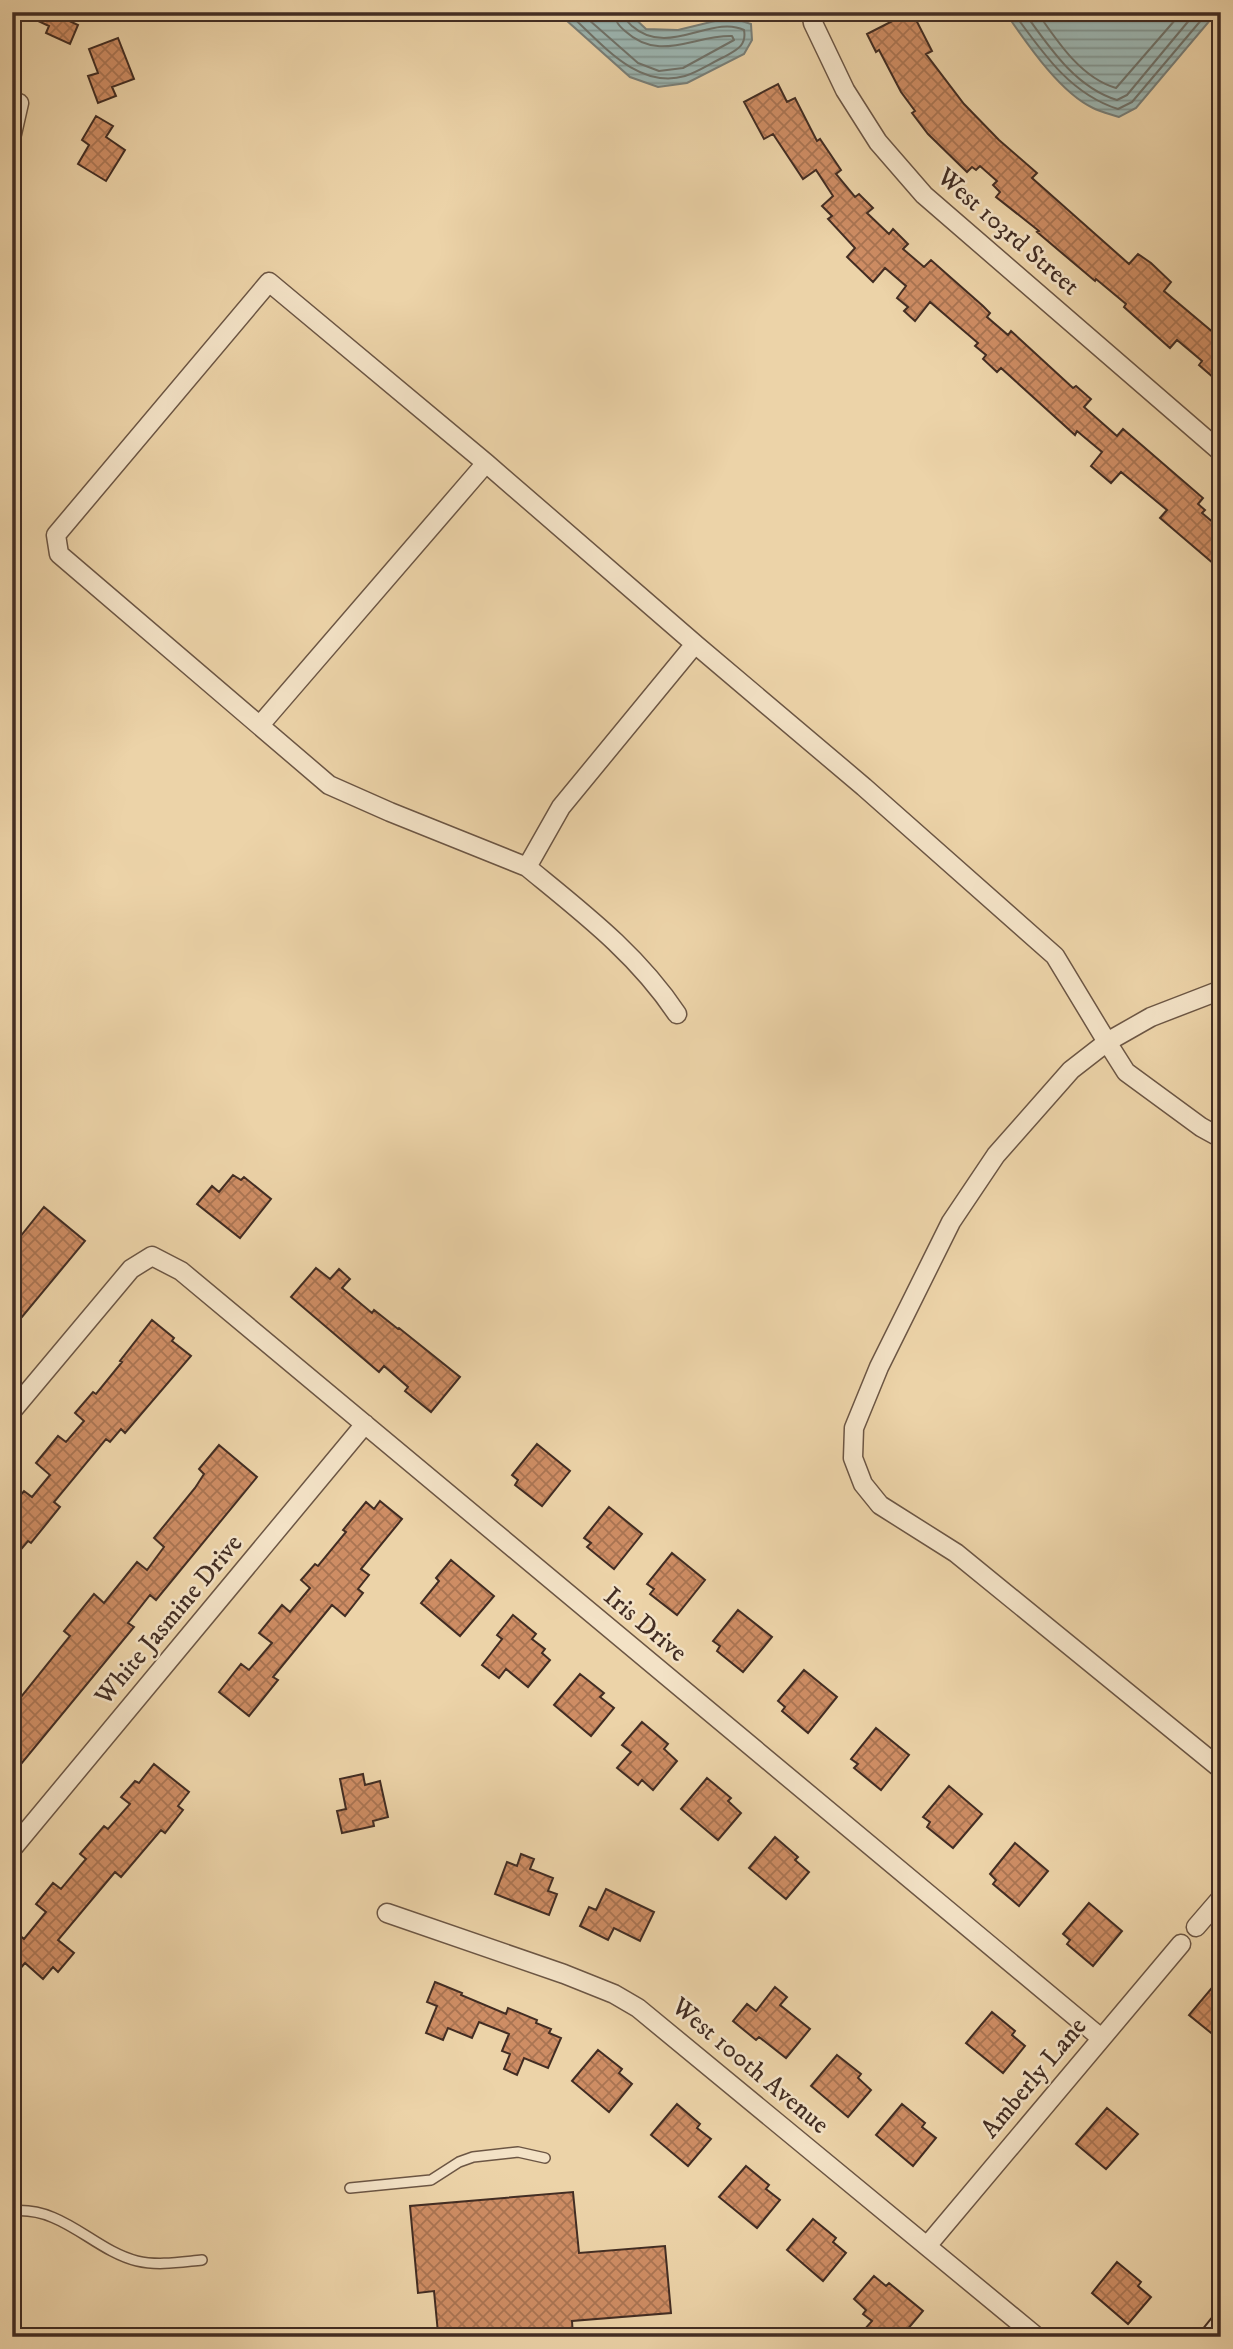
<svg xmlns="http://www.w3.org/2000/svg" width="1233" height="2349" font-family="'IM FELL DW Pica',serif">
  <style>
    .water { fill: url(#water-rules); stroke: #787f79; stroke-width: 2 }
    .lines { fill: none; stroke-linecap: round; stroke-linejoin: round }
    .shore { stroke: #6f726a; stroke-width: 2 }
    .building { fill: url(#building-cross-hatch); stroke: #422d23; stroke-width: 2 }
    .lane-casing { stroke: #6c5644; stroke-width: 12 }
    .street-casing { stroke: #6c5644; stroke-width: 21 }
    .secondary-casing { stroke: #422d23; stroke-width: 28 }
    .lane { stroke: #f3e2c6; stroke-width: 9 }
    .street { stroke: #f3e2c6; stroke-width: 18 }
    .secondary { stroke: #f3e2c6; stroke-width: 24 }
    .labels { text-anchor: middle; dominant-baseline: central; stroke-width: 5; stroke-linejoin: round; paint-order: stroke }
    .street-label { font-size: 26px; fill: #422d23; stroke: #f3e2c6 }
  </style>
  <defs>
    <pattern id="water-rules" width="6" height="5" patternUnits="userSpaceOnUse" patternTransform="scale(1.75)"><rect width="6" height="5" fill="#9cb6b2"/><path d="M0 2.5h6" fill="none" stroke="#819490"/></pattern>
    <pattern id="building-cross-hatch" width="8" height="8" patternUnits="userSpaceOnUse" patternTransform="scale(1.75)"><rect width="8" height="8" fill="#ce8d64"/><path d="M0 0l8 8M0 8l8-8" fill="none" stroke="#a97452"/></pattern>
  </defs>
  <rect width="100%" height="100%" fill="#ecd3a8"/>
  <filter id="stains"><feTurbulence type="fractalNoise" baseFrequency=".00286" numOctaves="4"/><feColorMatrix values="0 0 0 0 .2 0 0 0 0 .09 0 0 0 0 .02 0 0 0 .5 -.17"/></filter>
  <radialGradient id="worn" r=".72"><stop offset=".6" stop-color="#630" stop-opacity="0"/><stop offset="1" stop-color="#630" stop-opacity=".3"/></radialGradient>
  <!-- water -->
  <path class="water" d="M557,12H628L646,29L678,30L719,20H739L751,24L752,40L744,54L687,83L658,87L630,77Z
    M1005,12H1217L1136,108L1119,117C1110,114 1101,112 1093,108C1059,92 1026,42 1005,12Z"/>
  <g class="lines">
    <!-- shore -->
    <path class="shore" d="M567,12C600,41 636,90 685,76C698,72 711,63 724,57C736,50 747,46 744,30C712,14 668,58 632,26C627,21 624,19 624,12
      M580,12L638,63L659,71L683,68L734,40L732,36C693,35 660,63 625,31C618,25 615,21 615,12
      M1013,12C1042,52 1070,94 1118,109L1132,102L1208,12
      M1024,12C1049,47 1075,87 1117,100L1127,95L1196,12
      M1037,12C1057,41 1081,78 1116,88L1182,12"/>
  </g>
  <!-- building -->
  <path class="building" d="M19,12H68L65,19L78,25L70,44L46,33L49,26Z
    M910,12H912L932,51L926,54L964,104L999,140L1037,173L1032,178L1129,264L1138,254L1151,263L1171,282L1164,291L1221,339V370L1214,378L1199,365L1202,361L1177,340L1170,348L1124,307L1126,304L1096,279L1095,281L1037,232L1039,231L996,197L1000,192L993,185L997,181L980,166L976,170L972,167L967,172L928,134L912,113L915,111L901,92L879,50L876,52L867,34Z
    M118,38L134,79L112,87L116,96L98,103L88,76L98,73L89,49Z
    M778,84L787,102L795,98L817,141L820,139L841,170L836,174L855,197L859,194L873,208L867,213L889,234L893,229L908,244L903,249L924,267L931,260L983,306L990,313L987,317L1008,335L1011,331L1073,388L1076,386L1091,399L1084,407L1117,436L1123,429L1203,498L1198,504L1205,510L1202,513L1221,529V570L1160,518L1167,510L1121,472L1111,483L1091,466L1102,452L1077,431L1075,435L1001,368L997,372L983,359L986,355L975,346L978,343L930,302L915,321L904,311L908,307L897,298L906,286L885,268L873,282L847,257L855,248L828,219L832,216L822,206L833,196L816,170L803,179L773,134L764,139L744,102Z
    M96,116L113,126L106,137L125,150L106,181L78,164L89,145L82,140Z
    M233,1175L241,1180L244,1177L271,1199L240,1238L197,1204L212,1186L219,1192Z
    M44,1207L85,1241L12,1329V1247Z
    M316,1268L330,1279L339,1269L350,1279L342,1288L372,1313L374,1310L398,1329L399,1328L460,1377L431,1412L405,1391L408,1387L384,1366L379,1372L291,1297Z
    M152,1320L174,1338L172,1341L191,1356L125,1433L121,1429L110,1442L106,1439L54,1502L60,1507L31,1543L28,1541L12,1560V1505L24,1491L32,1497L50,1475L36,1463L58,1436L66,1442L84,1421L75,1413L93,1392L96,1394L122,1362L120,1361Z
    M537,1444L570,1471L542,1506L515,1485L518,1480L512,1475Z
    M219,1445L257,1477L156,1600L150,1595L128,1623L134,1627L12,1775V1708L70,1636L64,1631L94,1594L104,1603L137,1562L147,1570L164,1547L154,1538L195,1488L204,1474L199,1469Z
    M380,1501L402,1519L361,1569L369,1575L358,1589L363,1593L345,1616L332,1605L273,1677L278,1680L249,1716L219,1692L241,1664L249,1670L272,1643L259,1633L282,1605L290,1612L310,1588L301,1580L315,1564L318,1566L346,1532L343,1530L366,1502L374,1509Z
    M609,1507L642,1534L614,1569L587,1547L591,1543L584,1538Z
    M672,1553L705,1580L677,1615L650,1594L654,1589L647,1584Z
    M451,1560L494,1596L460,1636L421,1603L439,1581L436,1578Z
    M738,1610L772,1637L743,1672L717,1651L720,1646L713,1641Z
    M513,1615L536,1634L532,1639L545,1649L542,1653L550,1660L528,1687L506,1669L499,1678L482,1665L502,1639L497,1635Z
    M804,1670L837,1697L808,1733L782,1711L785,1707L778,1701Z
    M580,1674L604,1693L600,1697L614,1708L591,1736L554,1705Z
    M642,1722L668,1744L664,1749L677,1761L653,1790L642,1780L638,1785L617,1768L631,1752L622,1745Z
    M876,1728L909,1755L881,1790L854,1768L858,1764L851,1759Z
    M154,1764L189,1792L178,1806L183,1810L165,1833L161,1830L121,1877L115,1872L58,1940L74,1953L58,1972L53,1967L43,1979L25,1963L12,1978V1929L24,1939L46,1912L36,1904L53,1883L61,1889L86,1859L80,1854L104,1826L108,1829L130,1804L121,1797L135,1781L139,1783Z
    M363,1774L365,1785L380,1781L388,1817L373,1821L374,1826L342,1833L337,1811L346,1809L340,1779Z
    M707,1778L731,1798L728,1801L741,1813L718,1840L681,1809Z
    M949,1786L982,1814L953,1848L927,1827L930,1822L923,1817Z
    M775,1837L798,1857L795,1860L809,1872L786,1899L749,1868Z
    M1015,1843L1048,1871L1019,1906L993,1884L996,1880L990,1874Z
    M521,1854L534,1859L530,1869L553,1878L548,1891L557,1894L549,1915L495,1894L507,1862L517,1866Z
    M606,1889L654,1912L640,1941L614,1928L608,1940L580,1926L589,1907L596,1910Z
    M1089,1903L1122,1931L1093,1966L1067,1944L1070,1940L1063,1934Z
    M1221,1977V2041L1189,2015Z
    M435,1982L462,1993L461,1995L506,2014L508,2008L537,2020L536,2023L551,2029L549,2033L561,2038L548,2068L524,2058L517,2075L504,2069L510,2054L502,2051L509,2034L479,2022L472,2038L448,2028L443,2040L426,2033L437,2006L427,2002Z
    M775,1987L787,1997L780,2005L810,2029L786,2058L759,2037L756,2040L733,2021L747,2004L756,2011Z
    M992,2012L1015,2031L1012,2035L1025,2046L1003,2073L966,2043Z
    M598,2050L622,2069L619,2073L632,2084L609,2112L572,2081Z
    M837,2055L861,2074L858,2078L871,2090L848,2117L811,2086Z
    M677,2104L700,2124L697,2128L711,2139L688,2166L651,2135Z
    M902,2104L925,2123L922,2127L936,2138L913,2166L876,2135Z
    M1107,2108L1138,2134L1106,2169L1076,2144Z
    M746,2166L769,2185L766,2189L780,2200L757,2228L719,2197Z
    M573,2192L579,2253L665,2246L671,2313L572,2321L573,2337H496L495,2328L438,2333L434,2291L418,2293L410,2206Z
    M813,2219L836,2238L833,2242L846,2253L823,2281L787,2250Z
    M1117,2262L1141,2282L1138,2286L1151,2297L1128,2324L1092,2293Z
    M874,2276L886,2286L889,2283L923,2311L901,2337H873L864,2330L872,2321L863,2314L866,2310L854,2299Z"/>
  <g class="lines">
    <defs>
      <path id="lane" d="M350,2188L431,2180L459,2162L473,2157L518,2152L545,2158
        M12,2211C63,2206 93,2250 137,2261C158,2266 181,2262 202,2260"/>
      <path id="street" d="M811,12L813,23L845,90L878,142L924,195L1221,452
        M12,134L19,103
        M695,644L486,463L269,282L56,535L59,554L329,785L390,812L527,867L561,807L695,644L864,787L1055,956L1107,1042L1151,1017L1221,990
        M260,725L486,463
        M527,867C583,913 637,954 677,1014
        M1221,1138L1201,1127L1126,1072L1107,1042L1071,1070L996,1155L951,1222L879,1367L854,1428L853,1458L863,1484L880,1505L956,1553L1221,1769
        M12,1411L131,1269L152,1256L181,1271L1101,2038
        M12,1849L365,1424
        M387,1913L564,1974L614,1994L638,2008L1037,2337
        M1196,1927L1221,1898
        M927,2246L1181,1944"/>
      <path id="secondary" d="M1213,2337L1221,2327"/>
    </defs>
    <!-- lane casing -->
    <use href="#lane" class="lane-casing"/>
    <!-- street casing -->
    <use href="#street" class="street-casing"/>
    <!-- secondary casing -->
    <use href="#secondary" class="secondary-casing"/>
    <!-- lane -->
    <use href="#lane" class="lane"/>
    <!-- street -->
    <use href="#street" class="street"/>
    <!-- secondary -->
    <use href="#secondary" class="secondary"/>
  </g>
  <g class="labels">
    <!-- street labels -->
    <g class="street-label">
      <text transform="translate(1008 232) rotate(41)">West 103rd Street</text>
      <text transform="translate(169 1620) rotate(-50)">White Jasmine Drive</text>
      <text transform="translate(645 1625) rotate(40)">Iris Drive</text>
      <text transform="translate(750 2066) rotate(40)">West 100th Avenue</text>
      <text transform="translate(1034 2078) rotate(-50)">Amberly Lane</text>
    </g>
  </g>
  <!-- margin -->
  <rect width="1233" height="2349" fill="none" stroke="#ecd3a8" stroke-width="42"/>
  <rect x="14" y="14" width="1205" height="2321" fill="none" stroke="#422d23" stroke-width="3.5"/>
  <rect x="21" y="21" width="1191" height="2307" fill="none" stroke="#422d23" stroke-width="2"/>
  <rect width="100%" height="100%" filter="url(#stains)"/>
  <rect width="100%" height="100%" fill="url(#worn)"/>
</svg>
